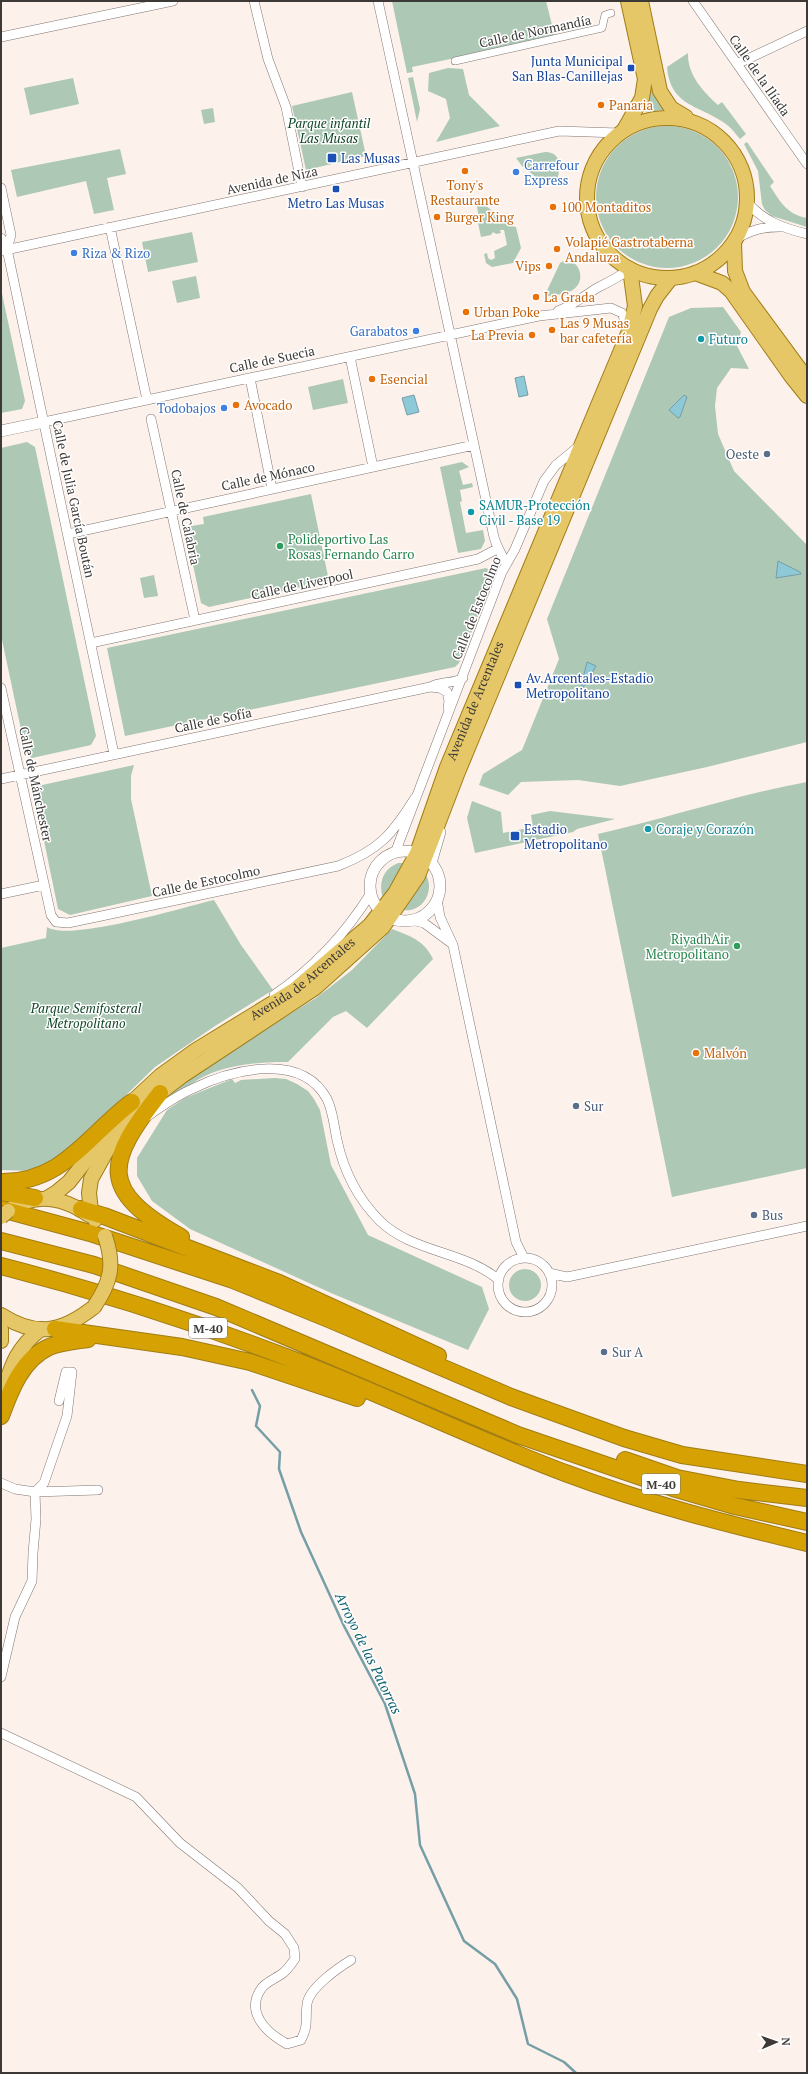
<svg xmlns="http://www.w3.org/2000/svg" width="808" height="2074" font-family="'PT Serif',serif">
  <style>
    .green { fill: #adc8b5 }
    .water { fill: #8dc9d7; stroke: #759ea7 }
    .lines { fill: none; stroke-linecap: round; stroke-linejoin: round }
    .stream { stroke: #759ea7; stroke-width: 2.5 }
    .pedestrian-casing { stroke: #817672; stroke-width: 8 }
    .minor-casing { stroke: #817672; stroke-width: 10 }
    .tertiary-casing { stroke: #817672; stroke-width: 12 }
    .primary-casing { stroke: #a07d15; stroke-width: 16 }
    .motorway-casing { stroke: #a07d15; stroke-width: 18 }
    .pedestrian { stroke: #fff; stroke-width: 7 }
    .minor { stroke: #fff; stroke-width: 9 }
    .tertiary { stroke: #fff; stroke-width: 11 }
    .primary { stroke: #e6c768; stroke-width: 14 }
    .motorway { stroke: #d6a103; stroke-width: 16 }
    .primary-bridge-casing { stroke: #a07d15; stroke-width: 16; stroke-linecap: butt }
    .primary-bridge { stroke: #e6c768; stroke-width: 14 }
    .transit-dot { fill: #1a4fb4; stroke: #fff; stroke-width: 1.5 }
    .food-dot { fill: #e8710a; stroke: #fff; stroke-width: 1.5 }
    .shop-dot { fill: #3f7fe0; stroke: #fff; stroke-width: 1.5 }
    .culture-dot { fill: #0f9aa8; stroke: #fff; stroke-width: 1.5 }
    .service-dot { fill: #5c6f8a; stroke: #fff; stroke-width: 1.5 }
    .leisure-dot { fill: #2e9e5b; stroke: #fff; stroke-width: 1.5 }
    .labels { text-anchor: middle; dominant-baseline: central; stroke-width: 3; stroke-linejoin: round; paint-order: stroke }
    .shield { fill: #fff; stroke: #777472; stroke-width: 1 }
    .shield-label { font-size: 12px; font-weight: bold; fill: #3d3936 }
    .street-label { font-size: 13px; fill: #3d3936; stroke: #fff }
    .transit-label { font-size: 13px; fill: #164399; stroke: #fff; text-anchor: start }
    .food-label { font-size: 13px; fill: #c56008; stroke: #fff; text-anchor: start }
    .park-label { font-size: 13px; font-style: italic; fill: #104527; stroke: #fff }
    .shop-label { font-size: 13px; fill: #366cbe; stroke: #fff; text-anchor: start }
    .culture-label { font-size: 13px; fill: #0d838f; stroke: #fff; text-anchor: start }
    .service-label { font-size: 13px; fill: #4e5e75; stroke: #fff; text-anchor: start }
    .leisure-label { font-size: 13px; fill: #27864d; stroke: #fff; text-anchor: start }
    .water-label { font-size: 14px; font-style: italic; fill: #0e6270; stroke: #fff }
  </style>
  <rect width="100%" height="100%" fill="#fdf1eb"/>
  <!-- green -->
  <path class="green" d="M392,1H546L555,37L412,67L413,72L407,73Z
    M635,1L665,110L644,112L647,102Z
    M688,53C687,74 703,92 718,105L722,102L746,134L740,139C735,133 730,126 723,122C697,105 670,105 667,67Z
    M448,68L463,69L469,95L500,126L436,142L450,118L446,99L428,91L429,73Z
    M413,77L420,109L417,122L408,78Z
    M73,78L79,104L30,115L24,88Z
    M352,92L366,156L306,170L292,106Z
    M213,108L215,122L204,124L201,110Z
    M596 197a71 71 0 1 1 142 0a71 71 0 1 1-142 0Z
    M747,142L774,182L770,186C781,203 787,214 807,218V227L772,216L765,210L762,204L758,171L744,144Z
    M120,149L126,174L107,178L114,210L94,214L86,181L17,197L11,170Z
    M545,152C564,152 560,172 556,184L547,186L522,166L516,158Z
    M480,201L511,226L516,227L521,248L513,263L492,267L486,263L484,254L487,253L488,258L491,260L495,258L494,251L507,245L504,230H500L501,233L496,234L493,232L491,235L481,237L478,223L480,222L476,202Z
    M192,232L198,262L148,272L142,242Z
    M565,260C580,260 586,280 574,289C567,295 552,295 544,297L560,263Z
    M196,276L200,298L177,303L172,281Z
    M1,289L25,401L22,409L1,413Z
    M723,307L741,332L737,346L749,369L731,368L717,388L715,406L718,434L734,471L807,545V742L707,767L620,786L578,780L521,782L508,795L479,785L483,774L522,750L559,659L547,619L669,317L691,308Z
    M343,379L348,403L313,410L308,387Z
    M27,442L35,447L96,736L91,745L32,758L26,753L1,635V448Z
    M462,462L469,467L459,471L463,485L472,483L473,487L460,490L462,501L460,502L466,533L483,530L485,541L481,549L458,553L440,467Z
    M311,494L329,581L209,607L201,603L186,531L191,530V526L204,524L203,517Z
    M486,568L491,571L492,581L459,663L455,667L125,736L107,648Z
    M154,575L158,596L144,598L140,578Z
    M134,765L131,776V799L152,896L70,915L58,909L33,787Z
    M807,782V1168L672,1197L598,834C668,818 736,795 807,782Z
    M472,801L501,812L503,833L533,827L531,815L550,811L615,819L577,829L573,832L475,853L467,818Z
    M398,863H404L383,898C378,883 383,869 398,863Z
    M425,873C436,890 423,913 403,910Z
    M214,900L241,945L273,990L215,1026L155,1067L57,1162L32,1171L1,1170V948L46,938L47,927C70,942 184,907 214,900Z
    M392,929C410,936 424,940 433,959L367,1028L346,1011L333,1017L288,1062C259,1062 229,1064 203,1077C193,1082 183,1090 174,1096L172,1093L201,1069L316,998L352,970Z
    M275,1078L286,1079L297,1084L308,1091L314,1099L320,1110L331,1165L368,1235L482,1287L489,1309L468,1350L331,1293L190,1229L152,1201L137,1176V1158L167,1110L185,1098L232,1079L235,1083L241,1080Z
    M509 1285a16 16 0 1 1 32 0a16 16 0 1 1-32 0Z"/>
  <!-- water -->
  <path class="water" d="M524,376L528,395L519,397L515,378Z
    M414,395L419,412L407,415L402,398Z
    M684,395L687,397L680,417L678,418L669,410Z
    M778,561L800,572L801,574L776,578Z
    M587,662L596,666L582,689L581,687Z"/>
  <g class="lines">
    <!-- stream -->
    <path class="stream" d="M252,1390L260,1406L256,1426L280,1452L279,1469L301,1532L344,1626L385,1704L415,1794L420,1845L464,1941L495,1964L517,1999L528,2044L564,2062L576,2073"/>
    <defs>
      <path id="pedestrian" d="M455,61L602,28L605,15L611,13"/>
      <path id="minor" d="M254,1L268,59L286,107L302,187
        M378,1L494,537C497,548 502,554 506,564
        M693,1L807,164
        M1,37L173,1
        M737,64L807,31
        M1,188L11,235L7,249
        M747,202C763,221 783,228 807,234
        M110,227L147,400
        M1,238L7,249L114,754
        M736,239C751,230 762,227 779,227
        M1,251L559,131L619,133
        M558,311C573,305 584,296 597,288C609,282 619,277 630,269
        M350,357L373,467
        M250,378L272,489
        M151,419L195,620
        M44,422L539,316L611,308L622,313L628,329
        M68,534L474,445
        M91,643L478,559L497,549
        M430,687L440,688L447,692L449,701L448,708
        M1,688L51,915L56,922L68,923L338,866C379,850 392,835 415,798
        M1,779L430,687C441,681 453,684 463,678
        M395,853L502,572L515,549L544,481L556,465L579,446
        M432,863L441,832
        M1,894L44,885
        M437,899L440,917L453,945L516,1242L524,1258
        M411,920L424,923L451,943
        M274,995C314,968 346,933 371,893
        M148,1116C162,1106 176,1096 192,1089C230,1070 301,1051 327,1099C333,1111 334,1126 337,1140C344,1172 357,1198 380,1221C413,1253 465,1251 499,1280
        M498 1285a27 27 0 1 1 54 0a27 27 0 1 1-54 0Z
        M549,1273L567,1277L807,1226
        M1,1483L15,1489L35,1492L36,1519L33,1553L32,1581L15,1617L1,1677
        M35,1492L44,1483L67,1416L72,1372H66L59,1401
        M35,1492L98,1490
        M1,1733L136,1797L180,1843L238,1888L269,1921L285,1934L294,1948L295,1959C291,1964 288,1969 283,1973C277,1978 265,1982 261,1989C245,2013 267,2033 287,2044L301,2040C309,2024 305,2020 307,2004C309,1988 338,1968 351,1960"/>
      <path id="tertiary" d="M1,431L44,422
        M370 886a35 35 0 1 1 70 0a35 35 0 1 1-70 0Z"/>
      <g id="primary">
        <path d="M641,1L660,91L671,108L686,117"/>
        <circle cx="667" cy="198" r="80"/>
        <path d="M624,130L642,98L645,79L628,1"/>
        <path d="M734,242L735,271L743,292L807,379"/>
        <path d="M695,273L722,283L731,291L791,376L807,396"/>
        <path id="s1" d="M47,1198L57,1192L69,1182L132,1102L160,1076L196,1050L294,990L370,925L395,893L417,853L447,767L629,331L635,306L630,269"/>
        <path d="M8,1211C34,1192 63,1197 89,1215"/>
        <path d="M95,1220L91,1211L89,1193L91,1179L106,1152L122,1130L160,1093L182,1076L315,988L383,927L418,876L458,772L650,309L657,296L671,278"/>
        <path d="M1,1315C37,1338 62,1332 94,1307"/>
        <path d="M1,1329V1341"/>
        <path d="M1,1398C11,1368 15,1349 41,1329"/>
      </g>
      <path id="motorway" d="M160,1093C105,1163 98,1190 181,1237
        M1,1182C63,1183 88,1135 132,1102
        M1,1192L35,1198
        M1,1209L90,1233L233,1280L331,1320L511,1397L624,1438L682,1455L807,1474
        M81,1209L104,1216L279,1283L438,1356
        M1,1241L94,1265L216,1307L518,1435L673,1488L735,1506L807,1522
        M1,1266C102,1292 201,1324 299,1362C389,1397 477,1440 568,1474C645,1503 727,1524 807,1543
        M55,1329L182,1347L250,1362L357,1398
        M1,1416C10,1391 22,1359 49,1347C61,1342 75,1341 88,1339
        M625,1460L677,1478L739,1490L807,1498"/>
    </defs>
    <!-- pedestrian casing -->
    <use href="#pedestrian" class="pedestrian-casing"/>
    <!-- minor casing -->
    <use href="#minor" class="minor-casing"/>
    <!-- tertiary casing -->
    <use href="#tertiary" class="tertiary-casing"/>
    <!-- primary casing -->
    <use href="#primary" class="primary-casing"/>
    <!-- motorway casing -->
    <use href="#motorway" class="motorway-casing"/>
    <!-- pedestrian -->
    <use href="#pedestrian" class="pedestrian"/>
    <!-- minor -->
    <use href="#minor" class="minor"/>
    <!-- tertiary -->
    <use href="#tertiary" class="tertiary"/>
    <!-- primary -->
    <use href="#primary" class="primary"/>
    <!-- motorway -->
    <use href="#motorway" class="motorway"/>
    <defs>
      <path id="primary-bridge" d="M1,1217L8,1211
        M94,1307C111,1282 115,1265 105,1236"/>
    </defs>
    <!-- primary-bridge casing -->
    <use href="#primary-bridge" class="primary-bridge-casing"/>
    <!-- primary-bridge -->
    <use href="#primary-bridge" class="primary-bridge"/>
  </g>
  <!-- markers -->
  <g class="transit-dot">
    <rect x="627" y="64" width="8" height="8" rx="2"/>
    <rect x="327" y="153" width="10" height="10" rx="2"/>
    <rect x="332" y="185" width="8" height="8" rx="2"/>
    <rect x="514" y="681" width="8" height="8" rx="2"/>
    <rect x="510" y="831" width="10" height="10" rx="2"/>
  </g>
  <g class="food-dot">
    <circle cx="601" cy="105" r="4"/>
    <circle cx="465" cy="171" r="4"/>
    <circle cx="553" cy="207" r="4"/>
    <circle cx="437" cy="217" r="4"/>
    <circle cx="557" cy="249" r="4"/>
    <circle cx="549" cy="266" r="4"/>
    <circle cx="536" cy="297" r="4"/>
    <circle cx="466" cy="312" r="4"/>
    <circle cx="552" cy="330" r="4"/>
    <circle cx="532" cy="335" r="4"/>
    <circle cx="372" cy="379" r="4"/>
    <circle cx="236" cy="405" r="4"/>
    <circle cx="696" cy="1053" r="4"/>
  </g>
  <g class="shop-dot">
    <circle cx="516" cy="172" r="4"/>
    <circle cx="74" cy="253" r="4"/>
    <circle cx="416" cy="331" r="4"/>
    <circle cx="224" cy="408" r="4"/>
  </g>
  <g class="culture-dot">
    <circle cx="701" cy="339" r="4"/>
    <circle cx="471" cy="512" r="4"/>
    <circle cx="648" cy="829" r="4"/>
  </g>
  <g class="service-dot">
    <circle cx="767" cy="454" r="4"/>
    <circle cx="576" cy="1106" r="4"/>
    <circle cx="754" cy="1215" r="4"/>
    <circle cx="604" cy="1352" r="4"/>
  </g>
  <g class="leisure-dot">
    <circle cx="280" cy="546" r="4"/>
    <circle cx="737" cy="946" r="4"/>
  </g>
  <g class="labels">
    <!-- shield labels -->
    <g class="shield">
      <rect x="189" y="1318" width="38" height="20" rx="3"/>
      <rect x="642" y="1474" width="38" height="20" rx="3"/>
    </g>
    <g class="shield-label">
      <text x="208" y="1328">M-40</text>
      <text x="661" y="1484">M-40</text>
    </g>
    <!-- street labels -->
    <g class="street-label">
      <text transform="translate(535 31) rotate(-12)">Calle de Normandía</text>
      <text transform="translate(760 75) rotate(55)">Calle de la Ilíada</text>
      <text transform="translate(272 180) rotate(-12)">Avenida de Niza</text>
      <text transform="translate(272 359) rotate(-12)">Calle de Suecia</text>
      <text transform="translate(268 476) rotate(-12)">Calle de Mónaco</text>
      <text transform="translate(74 499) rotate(78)">Calle de Julia García Boután</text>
      <text transform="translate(186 517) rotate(78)">Calle de Calabria</text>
      <text transform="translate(302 584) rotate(-12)">Calle de Liverpool</text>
      <text transform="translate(476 608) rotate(-68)">Calle de Estocolmo</text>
      <text stroke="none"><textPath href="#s1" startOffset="676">Avenida de Arcentales</textPath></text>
      <text transform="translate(213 720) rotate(-12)">Calle de Sofía</text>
      <text transform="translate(36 784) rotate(78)">Calle de Mánchester</text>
      <text transform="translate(206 881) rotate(-12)">Calle de Estocolmo</text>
      <text stroke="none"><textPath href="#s1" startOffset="340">Avenida de Arcentales</textPath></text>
    </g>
    <!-- transit labels -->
    <g class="transit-label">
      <text x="623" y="61" text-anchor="end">Junta Municipal<tspan x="623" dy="15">San Blas-Canillejas</tspan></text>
      <text x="341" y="158">Las Musas</text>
      <text x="336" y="203" text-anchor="middle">Metro Las Musas</text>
      <text x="526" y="678">Av.Arcentales-Estadio<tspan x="526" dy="15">Metropolitano</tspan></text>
      <text x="524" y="829">Estadio<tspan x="524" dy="15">Metropolitano</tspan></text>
    </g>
    <!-- food labels -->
    <g class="food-label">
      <text x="609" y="105">Panaria</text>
      <text x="465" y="185" text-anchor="middle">Tony's<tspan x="465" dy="15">Restaurante</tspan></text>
      <text x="561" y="207">100 Montaditos</text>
      <text x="445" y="217">Burger King</text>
      <text x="565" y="242">Volapié Gastrotaberna<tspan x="565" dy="15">Andaluza</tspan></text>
      <text x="541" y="266" text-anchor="end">Vips</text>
      <text x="544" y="297">La Grada</text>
      <text x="474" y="312">Urban Poke</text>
      <text x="560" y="323">Las 9 Musas<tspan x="560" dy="15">bar cafetería</tspan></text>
      <text x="524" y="335" text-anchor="end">La Previa</text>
      <text x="380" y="379">Esencial</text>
      <text x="244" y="405">Avocado</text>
      <text x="704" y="1053">Malvón</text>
    </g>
    <!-- park labels -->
    <g class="park-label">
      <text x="329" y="123">Parque infantil<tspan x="329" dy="15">Las Musas</tspan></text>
      <text x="86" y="1008">Parque Semifosteral<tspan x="86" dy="15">Metropolitano</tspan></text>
    </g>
    <!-- shop labels -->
    <g class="shop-label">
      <text x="524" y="165">Carrefour<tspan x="524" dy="15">Express</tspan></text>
      <text x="82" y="253">Riza &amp; Rizo</text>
      <text x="408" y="331" text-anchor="end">Garabatos</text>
      <text x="216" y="408" text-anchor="end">Todobajos</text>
    </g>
    <!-- culture labels -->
    <g class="culture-label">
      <text x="709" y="339">Futuro</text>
      <text x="479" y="505">SAMUR-Protección<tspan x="479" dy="15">Civil - Base 19</tspan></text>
      <text x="656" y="829">Coraje y Corazón</text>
    </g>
    <!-- service labels -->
    <g class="service-label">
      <text x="759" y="454" text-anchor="end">Oeste</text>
      <text x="584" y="1106">Sur</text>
      <text x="762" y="1215">Bus</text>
      <text x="612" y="1352">Sur A</text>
    </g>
    <!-- leisure labels -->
    <g class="leisure-label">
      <text x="288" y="539">Polideportivo Las<tspan x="288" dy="15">Rosas Fernando Carro</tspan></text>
      <text x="729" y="939" text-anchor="end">RiyadhAir<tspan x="729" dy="15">Metropolitano</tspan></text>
    </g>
    <!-- water labels -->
    <g class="water-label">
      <text transform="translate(369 1653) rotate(64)">Arroyo de las Patorras</text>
    </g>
  </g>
  <!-- border -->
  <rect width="808" height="2074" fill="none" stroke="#3d3936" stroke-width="4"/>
  <!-- north arrow -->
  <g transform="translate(776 2042) rotate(88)" stroke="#ffffff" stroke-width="3" paint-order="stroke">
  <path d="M0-3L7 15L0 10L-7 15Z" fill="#3d3936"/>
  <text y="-6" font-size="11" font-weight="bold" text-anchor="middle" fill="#3d3936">N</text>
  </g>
</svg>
